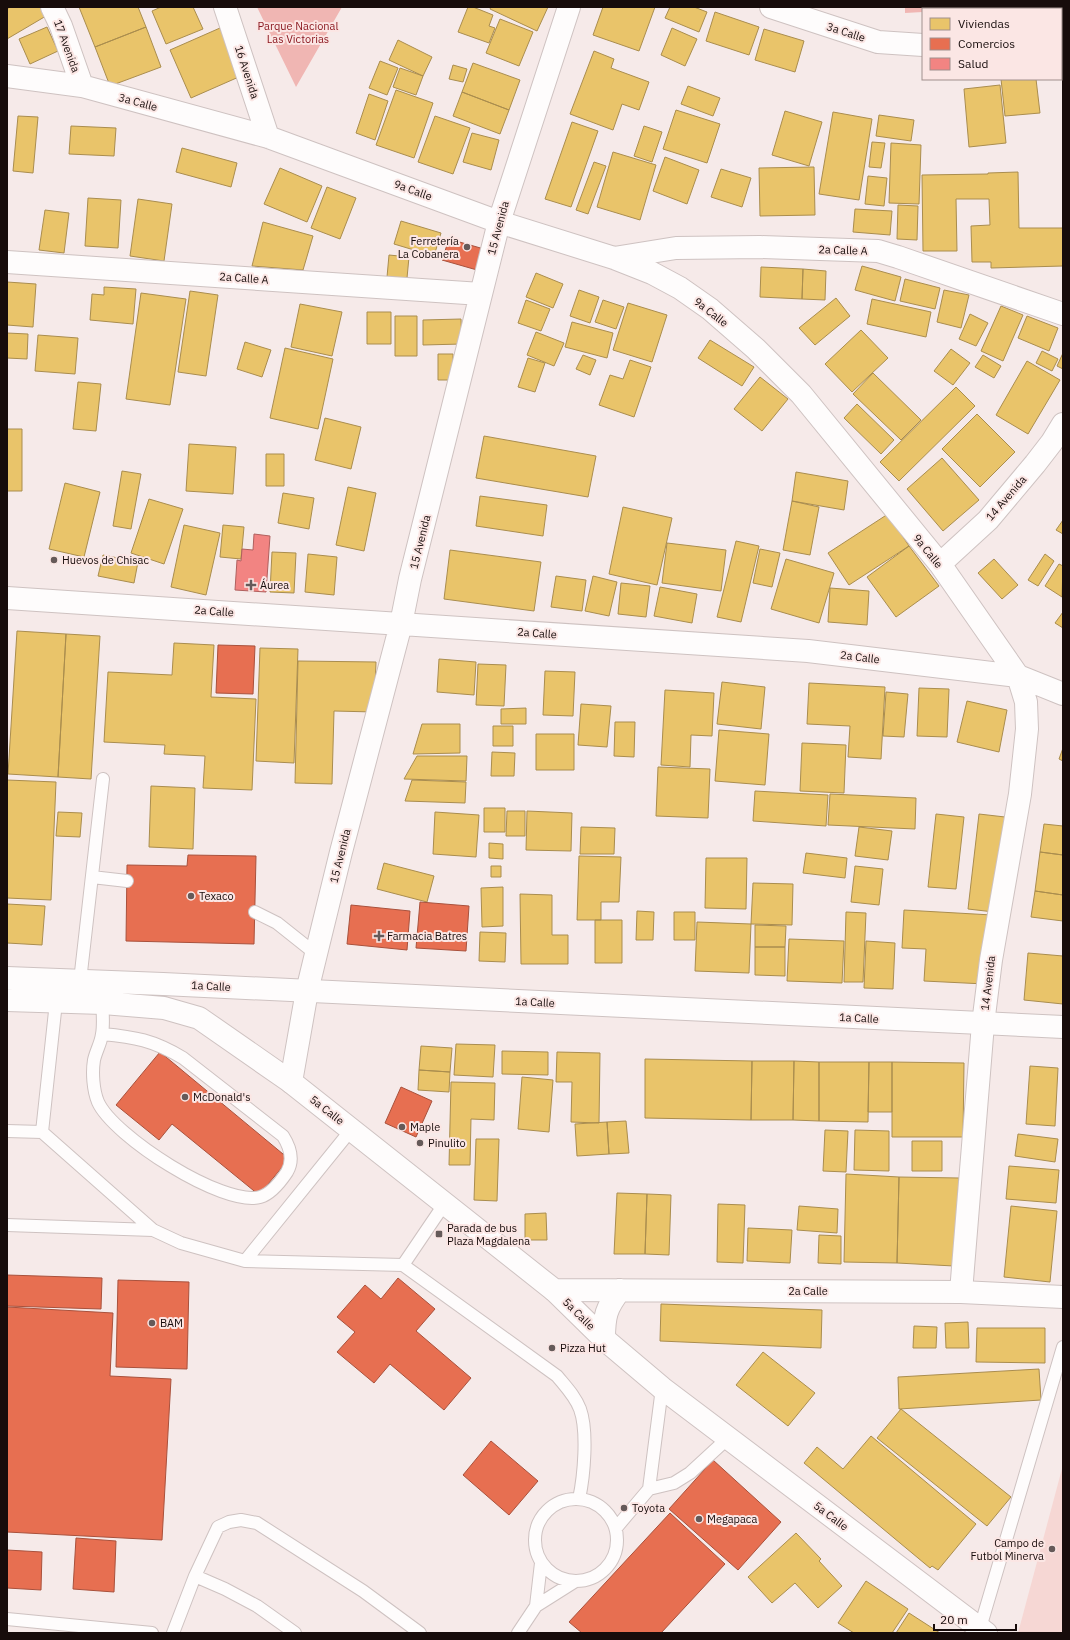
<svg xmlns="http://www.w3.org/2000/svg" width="1070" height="1640" font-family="'IBM Plex Sans',sans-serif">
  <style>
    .green { fill: #f6d7d4 }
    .forest { fill: #f0b6b3 }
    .homes { fill: #e9c46a; stroke: #aa8d4e }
    .shops { fill: #e76f51; stroke: #a9513c }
    .health { fill: #f28482; stroke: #b0605e }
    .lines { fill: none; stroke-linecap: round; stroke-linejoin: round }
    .service-casing { stroke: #cec2c1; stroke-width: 14 }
    .minor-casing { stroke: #cec2c1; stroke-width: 24 }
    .tertiary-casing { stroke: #cec2c1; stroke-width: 24 }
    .secondary-casing { stroke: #cec2c1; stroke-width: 24 }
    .service { stroke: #fefcfc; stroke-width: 12 }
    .minor { stroke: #fefcfc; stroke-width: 22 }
    .tertiary { stroke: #fefcfc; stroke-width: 22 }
    .secondary { stroke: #fefcfc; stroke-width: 22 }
    .poi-dot { fill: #655a59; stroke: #fbe6e4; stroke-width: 1.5 }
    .labels { text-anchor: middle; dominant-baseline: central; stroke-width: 4; stroke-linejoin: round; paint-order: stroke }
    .park-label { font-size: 11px; fill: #8b1921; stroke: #fbe6e4 }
    .street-label { font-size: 11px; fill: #170c0b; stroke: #fbe6e4 }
    .poi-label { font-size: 11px; fill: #170c0b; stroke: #fbe6e4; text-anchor: start }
  </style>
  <rect width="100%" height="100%" fill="#f6eae9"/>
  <!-- green -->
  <path class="green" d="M1063,1465V1633H1018Z"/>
  <!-- forest -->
  <path class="forest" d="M257,7H342L296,87Z
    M905,7H1003L972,9H923V12L905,13Z"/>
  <!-- homes -->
  <path class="homes" d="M10,7H41L46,16L7,39V9Z
    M79,7H138L146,27L95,47Z
    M161,7H193L203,29L166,44L152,11Z
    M468,7H473L493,15L489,26L495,28L489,43L458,32Z
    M491,7H548L537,31L490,9Z
    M603,7H655L639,51L593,35Z
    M670,7H694L707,12L699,32L665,18Z
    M715,12L759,27L749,55L706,41Z
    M500,19L533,32L519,66L486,53Z
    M47,27L58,51L30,64L19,39Z
    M146,27L161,67L110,86L95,47Z
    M220,28L241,76L191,98L170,50Z
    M672,28L697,39L685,66L661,55Z
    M764,29L804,41L795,72L755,60Z
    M398,40L432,57L423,76L389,60Z
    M594,51L614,59L611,68L649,82L639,110L622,104L613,130L570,114Z
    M380,61L398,68L387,95L369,88Z
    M473,63L520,80L509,110L462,92Z
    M453,65L467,69L463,82L449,79Z
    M400,68L423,76L416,95L393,87Z
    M1001,79H1036L1040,113L1005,116Z
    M1000,85L1006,143L969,147L964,89Z
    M688,86L720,98L713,116L681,104Z
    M396,90L433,103L414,158L376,145Z
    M462,92L509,110L500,134L453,116Z
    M369,94L388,101L375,140L356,133Z
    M676,110L720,124L707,163L663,149Z
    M785,111L822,122L809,166L772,155Z
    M833,112L872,119L859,200L819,194Z
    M879,115L914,120L911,141L876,136Z
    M18,116L38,117L33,173L13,171Z
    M435,116L470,128L453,174L418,162Z
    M572,122L598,131L571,207L545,199Z
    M71,126L116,128L114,156L69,154Z
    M644,126L662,132L652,162L634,156Z
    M472,133L499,140L491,170L463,162Z
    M872,142L885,143L881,168L869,167Z
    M891,143L921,145L919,204L889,203Z
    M182,148L237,163L231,187L176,172Z
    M613,152L656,165L640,220L597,207Z
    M665,157L699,170L687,204L653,191Z
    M594,162L606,166L588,214L576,210Z
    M814,167L815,215L760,216L759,168Z
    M280,168L322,186L307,222L264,204Z
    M721,169L751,178L742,207L711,197Z
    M1018,172L1019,228H1063V266L991,268V262H972L971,226L990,225L989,199H956L957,251H923L922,175L988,174V173Z
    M868,176L887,178L884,206L865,204Z
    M327,187L356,198L340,239L311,228Z
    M88,198L121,200L118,248L85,246Z
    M138,199L172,204L164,261L130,256Z
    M898,205L918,206L917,240L897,239Z
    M855,209L892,211L890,235L853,232Z
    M45,210L69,213L64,253L39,250Z
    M401,221L441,233L434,256L394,244Z
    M263,222L313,236L303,270L252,266Z
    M389,255L409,257L407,278L387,277Z
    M862,266L901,277L895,301L855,290Z
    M761,267L803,269L802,299L760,297Z
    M803,269L826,271L825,300L802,299Z
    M536,273L563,284L553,308L526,297Z
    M905,279L940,288L935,309L900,301Z
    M7,282L36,284L33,327L7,325Z
    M104,287L136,289L133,324L90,320L92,294L104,295Z
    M579,290L599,297L590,323L570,316Z
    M944,290L969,295L961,328L937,322Z
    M190,291L218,295L206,376L178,372Z
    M141,293L186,299L170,405L126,399Z
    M836,298L850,316L815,345L799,328Z
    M872,299L931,312L926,337L867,324Z
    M526,300L550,309L541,331L518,323Z
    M603,300L624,307L616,329L595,322Z
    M628,303L667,315L652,362L613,350Z
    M300,304L342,312L332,356L291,347Z
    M1001,306L1023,315L1003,361L981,351Z
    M367,312H391V344H367Z
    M970,314L988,323L976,346L959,339Z
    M395,316H417V356H395Z
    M1027,316L1058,328L1049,351L1018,338Z
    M461,319L462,344L423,345V320Z
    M572,322L613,333L607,358L565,347Z
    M861,330L888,358L852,392L825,364Z
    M536,332L564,343L554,366L527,355Z
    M7,333L28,334L27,359L7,358Z
    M38,335L78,338L75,374L35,371Z
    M710,340L754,367L742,386L698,358Z
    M245,342L271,350L262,377L237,369Z
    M285,348L333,359L318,429L270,418Z
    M951,349L970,363L953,385L934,371Z
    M1042,351L1058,359L1052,371L1036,363Z
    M1063,353V369L1057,366Z
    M438,354H453V380H438Z
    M583,355L596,360L590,375L576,369Z
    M983,355L1001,366L994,378L975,367Z
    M528,358L545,363L535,392L518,387Z
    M630,360L651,367L634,417L599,405L610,375L623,379Z
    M1027,361L1060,380L1028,434L996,415Z
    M873,373L921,420L901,440L853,394Z
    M760,377L788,399L762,431L734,409Z
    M78,382L101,384L96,431L73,429Z
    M956,387L975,406L899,481L880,462Z
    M857,404L894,440L881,454L844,418Z
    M977,414L1015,452L980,487L942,449Z
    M325,418L361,427L351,469L315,460Z
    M7,429H22V491H7Z
    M484,436L596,456L588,497L476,478Z
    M189,444L236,447L233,494L186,491Z
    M266,454H284V486H266Z
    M942,458L979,500L943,531L907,489Z
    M122,471L141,474L131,529L113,526Z
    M796,472L848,481L844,510L792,501Z
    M65,483L100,492L84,557L49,549Z
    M348,487L376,493L364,551L336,545Z
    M283,493L314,498L309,529L278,523Z
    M480,496L547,505L543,536L476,526Z
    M149,499L183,509L164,564L131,553Z
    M792,501L819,507L810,555L783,550Z
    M623,507L672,518L657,585L609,574Z
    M888,514L909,546L849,585L828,553Z
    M1063,520V534L1056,530Z
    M184,525L220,533L206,595L171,587Z
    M223,525L244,527L241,559L220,557Z
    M736,541L759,546L741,622L717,617Z
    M667,543L726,550L721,591L662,583Z
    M909,546L939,586L896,617L867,577Z
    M760,549L780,553L772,587L753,583Z
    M450,550L541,562L534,611L444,599Z
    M272,552L296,553L294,593L270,592Z
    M308,554L337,557L334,595L305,592Z
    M1045,554L1054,561L1038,586L1028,580Z
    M103,555L138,562L134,583L98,576Z
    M786,559L834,573L819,623L771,609Z
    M994,559L1018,585L1002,599L978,573Z
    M1059,564L1063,566L1062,597L1045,586Z
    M556,576L586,580L582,611L551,607Z
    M593,576L617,582L609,616L585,611Z
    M621,583L650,586L646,617L618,614Z
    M660,587L697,594L692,623L654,616Z
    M830,588L869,591L867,625L828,622Z
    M1063,612V628L1055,623Z
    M17,631L66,634L58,777L8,774Z
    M66,634L100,636L91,779L58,777Z
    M174,643L214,645L211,697L256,699L252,790L203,788L205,756L164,754L165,745L104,742L108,672L172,675Z
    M260,648L298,649L294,763L256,761Z
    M439,659L476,662L474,695L437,692Z
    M298,661L376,662L374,712L334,711L332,784L295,783Z
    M478,664L506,665L504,706L476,705Z
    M545,671L575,672L573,716L543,715Z
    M722,682L765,687L761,729L717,724Z
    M809,683L885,687L881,759L848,757L850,726L807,724Z
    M919,688L949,689L947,737L917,736Z
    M665,690L714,693L712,736L691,735L690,767L661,765Z
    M886,692L908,694L904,737L883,736Z
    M967,701L1007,710L999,752L957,742Z
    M581,704L611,706L607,747L578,745Z
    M526,708V724H501V709Z
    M615,722H635L634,757L614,756Z
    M422,724H460V753L413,754Z
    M493,726H513V746H493Z
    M719,730L769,734L765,785L715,781Z
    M536,734H574V770H536Z
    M802,743L846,745L844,793L800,791Z
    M1063,748V761L1059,759Z
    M492,752L515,753L514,776H491Z
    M417,756H467L466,781L404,779Z
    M658,767L710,769L708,818L656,816Z
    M7,780L56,782L51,900L7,898Z
    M412,780L466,782L465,803L405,801Z
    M151,786L195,788L193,849L149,847Z
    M755,791L828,795L826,826L753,821Z
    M830,794L916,798L915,829L828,825Z
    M484,808H505V832H484Z
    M507,811H525V836H506Z
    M527,811L572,813L571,851L526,850Z
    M58,812L82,813L80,837L56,836Z
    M435,812L479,815L476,857L433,854Z
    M936,814L964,817L956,889L928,887Z
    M979,814L1005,817L994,912L968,909Z
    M1044,824L1063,826V855L1040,852Z
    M581,827L615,828L614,854H580Z
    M859,827L892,831L888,860L855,856Z
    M489,843L503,844V859L489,858Z
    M1040,852L1063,855V895L1035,891Z
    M806,853L847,858L845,878L803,873Z
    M579,856L621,857L619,902H601V920H577Z
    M706,858H747L746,909L705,908Z
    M384,863L434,876L427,902L377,889Z
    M491,866H501V877H491Z
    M855,866L883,869L879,905L851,902Z
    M753,883L793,884L792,925L751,924Z
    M503,887V926L482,927L481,888Z
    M1035,891L1063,895V921L1031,917Z
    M520,894L552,895V935H568V964H521Z
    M7,904L45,906L42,945L7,943Z
    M904,910L992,915L985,984L924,981L926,949L902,948Z
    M637,911L654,912L653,940H636Z
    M674,912H695V940H674Z
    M846,912L866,913L863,982H844Z
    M595,920H622V963H595Z
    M697,922L751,924L749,973L695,971Z
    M755,925L786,926L785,947H755Z
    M480,932L506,933L505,962L479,961Z
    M789,939L844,941L842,983L787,981Z
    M866,941L895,943L893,989L864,988Z
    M755,947H785V976L755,975Z
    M1028,953L1063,956V1004L1024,1000Z
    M456,1044L495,1045L493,1077L454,1075Z
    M421,1046L452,1048L450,1072L419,1070Z
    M502,1051L548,1052V1075L502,1074Z
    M557,1052L600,1053L599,1123L571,1122L572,1082H556Z
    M645,1059L752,1061L751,1120L645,1118Z
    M752,1061H794L793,1120H751Z
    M794,1061L819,1062V1121L793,1120Z
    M819,1062H869L868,1122L819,1121Z
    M869,1062H892V1112H868Z
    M892,1062L964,1063L963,1137H892Z
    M1030,1066L1058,1068L1055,1126L1026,1124Z
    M419,1070L450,1072L449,1092L418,1090Z
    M522,1077L553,1080L549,1132L518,1129Z
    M451,1082L495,1083L494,1120L471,1119L470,1165H449Z
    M626,1121L629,1153L609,1154L607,1122Z
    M607,1122L609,1154L577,1156L575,1124Z
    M825,1130L848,1131L846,1172L823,1171Z
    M855,1130L889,1131V1171L854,1170Z
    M1018,1134L1058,1139L1055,1162L1015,1156Z
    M476,1139H499L497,1201L474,1200Z
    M912,1141H942V1171H912Z
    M1009,1166L1059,1170L1056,1203L1006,1199Z
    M846,1174L899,1177L897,1263L844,1262Z
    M899,1177L959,1178L954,1266L897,1263Z
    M617,1193L647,1194L645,1254H614Z
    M647,1194L671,1195L669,1255L645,1254Z
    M718,1204L745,1205L743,1263L717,1262Z
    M799,1206L838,1209L837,1233L797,1230Z
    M1011,1206L1057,1211L1050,1282L1004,1277Z
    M546,1213L547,1240H525V1214Z
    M748,1228L792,1230L790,1263L747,1261Z
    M819,1235L841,1236V1264L818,1263Z
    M661,1304L822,1310L821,1348L660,1341Z
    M968,1322L969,1348H946L945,1323Z
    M914,1326L937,1327L936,1348H913Z
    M977,1328H1045V1363L976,1362Z
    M763,1352L815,1393L788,1426L736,1385Z
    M1039,1369L1041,1400L899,1409L898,1377Z
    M901,1409L1011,1497L987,1526L877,1438Z
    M871,1436L976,1524L938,1570L932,1566L930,1568L804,1463L817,1447L843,1469Z
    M796,1533L821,1559L819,1561L842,1586L818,1608L795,1583L772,1603L748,1577Z
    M866,1581L908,1609L892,1633H854L838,1623Z
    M909,1613L940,1633H896Z"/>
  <!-- shops -->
  <path class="shops" d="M449,239L484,249L477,270L442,260Z
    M218,645L255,646L253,694L216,693Z
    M188,855L256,856L254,944L126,941L127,865L187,866Z
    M420,902L469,906L466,951L416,948Z
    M351,905L410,911L407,950L347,944Z
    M160,1052L289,1159L259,1195L172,1124L159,1140L116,1105Z
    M401,1087L432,1101L416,1137L385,1123Z
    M7,1275L102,1278L101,1309L7,1306Z
    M398,1278L435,1309L416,1331L471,1378L444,1410L390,1364L374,1383L337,1352L355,1332L337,1317L365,1285L381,1299Z
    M118,1280L189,1282L187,1369L116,1367Z
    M7,1307L113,1313L110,1376L171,1379L162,1540L7,1532Z
    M491,1441L538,1481L509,1515L463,1475Z
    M713,1460L781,1522L738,1570L669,1509Z
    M670,1513L725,1564L661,1633H582L569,1622Z
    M76,1538L116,1541L114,1592L73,1589Z
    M7,1550L42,1552L41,1590L7,1588Z"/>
  <!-- health -->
  <path class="health" d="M254,534L270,536L266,592L235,590L237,560L241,561L242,549L253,550Z"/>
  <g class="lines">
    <defs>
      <path id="service" d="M92,877L127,881
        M255,912L277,923L316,954
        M80,981L103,779
        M102,1034C135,1037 153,1040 183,1058L283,1136C290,1147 294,1160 287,1172C281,1181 271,1194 260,1197C223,1207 113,1136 98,1102C93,1090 92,1072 94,1060C96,1051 101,1043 102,1034C104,1024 102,1013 103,1003
        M7,1131L42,1132L56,1002
        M42,1132L153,1230L181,1243L245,1261L403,1265L445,1203
        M7,1225L153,1230
        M245,1261L351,1130
        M403,1265L557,1376C566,1387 575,1396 580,1409C588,1431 584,1476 579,1499
        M649,1489L674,1483L690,1473L728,1438
        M535 1540a41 41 0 1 1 82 0a41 41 0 1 1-82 0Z
        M616,1528L649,1489L662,1388
        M195,1576L225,1589L257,1606L295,1633
        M536,1606L541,1563
        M7,1619L152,1633
        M980,1628L1063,1347
        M173,1633L195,1576L218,1527L229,1522L241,1520L257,1523L363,1591L420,1633
        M518,1633L536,1606L574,1582"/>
      <path id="minor" d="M52,7L61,26L82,86
        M225,7L268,137
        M771,7L878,42L923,45
        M1061,33L1063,32
        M7,76L82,86L268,137L499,222L614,258L652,273L680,288L710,309L756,349L801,394L940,564L1018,676L1026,702L1027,729L1020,794L991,960L983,1024L961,1292
        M614,258L676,248L760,247L878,251L898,257L1063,314
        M7,262L481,294
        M940,564L988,520L1035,464L1052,442L1063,424
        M7,598L808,651L1018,676L1063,694
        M291,1082L307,991L316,954L341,852L401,624L410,579L499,222L569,7"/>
      <path id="tertiary" d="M554,1290L604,1339L662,1388L986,1633"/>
      <path id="secondary" d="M7,978L163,984L1063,1027
        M7,1000L103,1003L164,1008L199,1018L291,1082L554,1290L961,1292L1063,1297
        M604,1339C604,1316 606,1308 620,1290"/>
    </defs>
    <!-- service casing -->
    <use href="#service" class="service-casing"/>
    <!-- minor casing -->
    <use href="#minor" class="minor-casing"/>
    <!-- tertiary casing -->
    <use href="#tertiary" class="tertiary-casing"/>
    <!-- secondary casing -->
    <use href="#secondary" class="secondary-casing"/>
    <!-- service -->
    <use href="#service" class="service"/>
    <!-- minor -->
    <use href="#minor" class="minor"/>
    <!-- tertiary -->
    <use href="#tertiary" class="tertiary"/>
    <!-- secondary -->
    <use href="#secondary" class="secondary"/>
  </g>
  <!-- markers -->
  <g class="poi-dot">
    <circle cx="467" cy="247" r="4"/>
    <circle cx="54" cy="560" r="4"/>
    <path d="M249 579h4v4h4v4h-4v4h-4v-4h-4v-4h4z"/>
    <circle cx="191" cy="896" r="4"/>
    <path d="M377 930h4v4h4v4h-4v4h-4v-4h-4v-4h4z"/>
    <circle cx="185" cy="1097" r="4"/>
    <circle cx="402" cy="1127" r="4"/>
    <circle cx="420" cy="1143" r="4"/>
    <rect x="435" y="1230" width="8" height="8" rx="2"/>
    <circle cx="152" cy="1323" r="4"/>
    <circle cx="552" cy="1348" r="4"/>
    <circle cx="624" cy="1508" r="4"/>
    <circle cx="699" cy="1519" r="4"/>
    <circle cx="1052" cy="1549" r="4"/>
  </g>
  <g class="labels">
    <!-- park labels -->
    <g class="park-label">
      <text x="298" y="26">Parque Nacional<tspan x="298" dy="13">Las Victorias</tspan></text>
    </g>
    <!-- street labels -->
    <g class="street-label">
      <text transform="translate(846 32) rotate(18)">3a Calle</text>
      <text transform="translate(67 46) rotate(70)">17 Avenida</text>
      <text transform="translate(247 72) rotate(72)">16 Avenida</text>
      <text transform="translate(138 102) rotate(15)">3a Calle</text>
      <text transform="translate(413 190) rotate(20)">9a Calle</text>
      <text transform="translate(498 228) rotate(-75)">15 Avenida</text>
      <text transform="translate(843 250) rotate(2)">2a Calle A</text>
      <text transform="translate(244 278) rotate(4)">2a Calle A</text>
      <text transform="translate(711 312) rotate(38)">9a Calle</text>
      <text transform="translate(1006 498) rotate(-49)">14 Avenida</text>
      <text transform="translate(420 542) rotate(-76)">15 Avenida</text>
      <text transform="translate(928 551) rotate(51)">9a Calle</text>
      <text transform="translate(214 611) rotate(4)">2a Calle</text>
      <text transform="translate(537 633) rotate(4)">2a Calle</text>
      <text transform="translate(860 657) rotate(7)">2a Calle</text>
      <text transform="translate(340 856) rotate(-76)">15 Avenida</text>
      <text transform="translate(988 983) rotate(-83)">14 Avenida</text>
      <text transform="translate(211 986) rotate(3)">1a Calle</text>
      <text transform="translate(535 1002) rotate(3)">1a Calle</text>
      <text transform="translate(859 1018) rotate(3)">1a Calle</text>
      <text transform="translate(327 1110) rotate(38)">5a Calle</text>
      <text x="808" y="1291">2a Calle</text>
      <text transform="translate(579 1314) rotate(45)">5a Calle</text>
      <text transform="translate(831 1516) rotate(37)">5a Calle</text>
    </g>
    <!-- poi labels -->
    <g class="poi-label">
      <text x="459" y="241" text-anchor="end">Ferretería<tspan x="459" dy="13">La Cobanera</tspan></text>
      <text x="62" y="560">Huevos de Chisac</text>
      <text x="260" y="585">Áurea</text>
      <text x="199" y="896">Texaco</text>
      <text x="387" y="936">Farmacia Batres</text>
      <text x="193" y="1097">McDonald's</text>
      <text x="410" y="1127">Maple</text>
      <text x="428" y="1143">Pinulito</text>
      <text x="447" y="1228">Parada de bus<tspan x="447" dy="13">Plaza Magdalena</tspan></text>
      <text x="160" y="1323">BAM</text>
      <text x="560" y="1348">Pizza Hut</text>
      <text x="632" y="1508">Toyota</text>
      <text x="707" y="1519">Megapaca</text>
      <text x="1044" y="1543" text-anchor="end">Campo de<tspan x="1044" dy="13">Futbol Minerva</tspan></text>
    </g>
  </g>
  <!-- border -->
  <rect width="1070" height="1640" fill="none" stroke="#170c0b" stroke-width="16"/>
  <!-- legend -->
  <rect x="922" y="8" width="140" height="72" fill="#fbe6e4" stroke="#a08f8d"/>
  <rect x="930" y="18" width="20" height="12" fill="#e9c46a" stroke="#a08f8d"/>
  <text x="958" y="28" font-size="12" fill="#170c0b">Viviendas</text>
  <rect x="930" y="38" width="20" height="12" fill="#e76f51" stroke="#a08f8d"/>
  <text x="958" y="48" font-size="12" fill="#170c0b">Comercios</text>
  <rect x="930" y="58" width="20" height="12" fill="#f28482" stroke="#a08f8d"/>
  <text x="958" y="68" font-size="12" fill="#170c0b">Salud</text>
  <!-- scale -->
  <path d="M934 1624v6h82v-6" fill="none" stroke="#170c0b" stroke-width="2"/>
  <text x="940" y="1624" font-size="12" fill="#170c0b" stroke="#fbe6e4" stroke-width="3" paint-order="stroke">20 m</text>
</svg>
